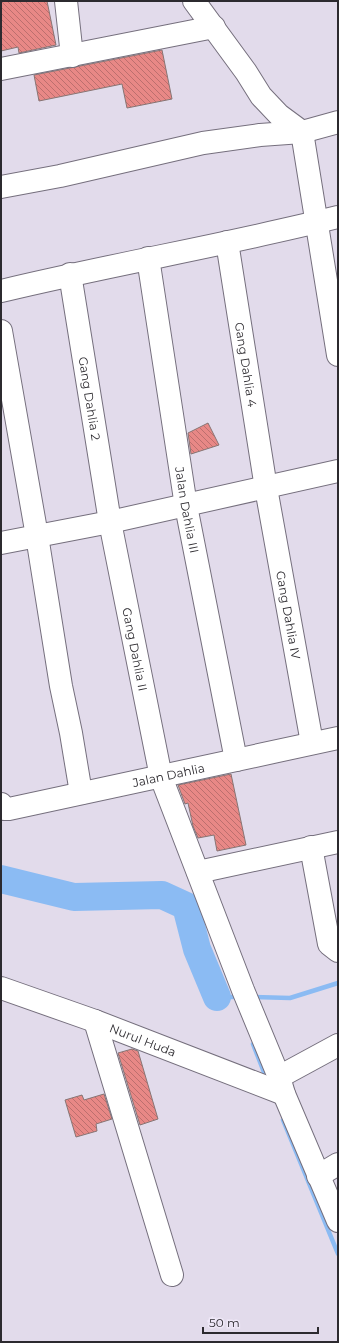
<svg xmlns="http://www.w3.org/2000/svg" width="339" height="1343" font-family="Montserrat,sans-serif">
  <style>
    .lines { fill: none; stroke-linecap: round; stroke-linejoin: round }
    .stream { stroke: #8bbbf3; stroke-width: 4.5 }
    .river { stroke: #8bbbf3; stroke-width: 28 }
    .building { fill: url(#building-back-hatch); stroke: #877574 }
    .minor-casing { stroke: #756f7d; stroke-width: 24 }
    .minor { stroke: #fff; stroke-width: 22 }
    .labels { text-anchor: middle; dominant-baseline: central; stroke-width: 3; stroke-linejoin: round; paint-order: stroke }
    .street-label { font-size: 12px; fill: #2c2a2f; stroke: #efe8f8 }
  </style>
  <defs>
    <pattern id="building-back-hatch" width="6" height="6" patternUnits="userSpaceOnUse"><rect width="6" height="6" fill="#e88886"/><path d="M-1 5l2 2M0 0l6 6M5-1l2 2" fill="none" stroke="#bc6f6e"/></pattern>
  </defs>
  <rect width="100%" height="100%" fill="#e2dbeb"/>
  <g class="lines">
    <!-- stream -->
    <path class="stream" d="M217,997H239
      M252,997L290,998L338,983
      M253,1044L267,1080
      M283,1120L338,1254"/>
    <!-- river -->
    <path class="river" d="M1,879L74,897L162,895L186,906L197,949L217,997"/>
  </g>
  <!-- building -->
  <path class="building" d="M1,1H47L56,45L19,53L18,47L1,51Z
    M162,50L172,99L127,108L122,84L39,101L34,75Z
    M208,423L219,445L191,454L188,433Z
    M231,774L246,845L217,851L214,835L198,838L193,826L188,803L185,804L178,785Z
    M132,1049L138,1051L158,1119L140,1125L118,1053Z
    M104,1094L112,1119L96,1124L97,1131L76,1137L65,1100L82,1095L84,1100Z"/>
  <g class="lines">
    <defs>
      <g id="minor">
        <path d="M66,1L72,56"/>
        <path d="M194,1L246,72L261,96L279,115L302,132L338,355"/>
        <path d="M1,69L214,27"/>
        <path d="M1,187L60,176L203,143L260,135L302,132L338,122"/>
        <path id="s1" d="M227,242L266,488L312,743"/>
        <path id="s2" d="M148,258L186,506L236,760"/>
        <path id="s3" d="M70,274L110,522L161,777L243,990L279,1077L284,1094L338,1221"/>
        <path d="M1,291C113,264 226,245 338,217"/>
        <path d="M1,331L37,536L61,686L71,733L81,793"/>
        <path d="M1,543L110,522L338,471"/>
        <path id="s4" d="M1,804L4,809H9L338,738"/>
        <path d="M311,847L329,944L338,951"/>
        <path d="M198,872L338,842"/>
        <path id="s5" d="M1,988L95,1021L284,1094"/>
        <path d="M95,1021L172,1275"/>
        <path d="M279,1077L338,1045"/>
        <path d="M318,1176L338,1164"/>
      </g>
    </defs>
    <!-- minor casing -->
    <use href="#minor" class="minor-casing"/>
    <!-- minor -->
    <use href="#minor" class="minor"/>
  </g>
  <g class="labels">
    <!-- street labels -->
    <g class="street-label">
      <text stroke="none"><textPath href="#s1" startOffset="124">Gang Dahlia 4</textPath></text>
      <text stroke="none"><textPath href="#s3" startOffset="126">Gang Dahlia 2</textPath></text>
      <text stroke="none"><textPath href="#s2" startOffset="255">Jalan Dahlia III</textPath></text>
      <text stroke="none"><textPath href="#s1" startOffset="378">Gang Dahlia IV</textPath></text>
      <text stroke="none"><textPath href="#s3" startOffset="381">Gang Dahlia II</textPath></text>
      <text stroke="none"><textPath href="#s4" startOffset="174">Jalan Dahlia</textPath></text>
      <text stroke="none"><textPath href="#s5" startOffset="151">Nurul Huda</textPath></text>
    </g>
  </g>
  <!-- border -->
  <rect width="339" height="1343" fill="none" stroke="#2c2a2f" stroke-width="4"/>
  <!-- scale -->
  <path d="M203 1327v6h115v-6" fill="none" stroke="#2c2a2f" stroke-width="2"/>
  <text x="209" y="1327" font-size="12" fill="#2c2a2f" stroke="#efe8f8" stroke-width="3" paint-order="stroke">50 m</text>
</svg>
